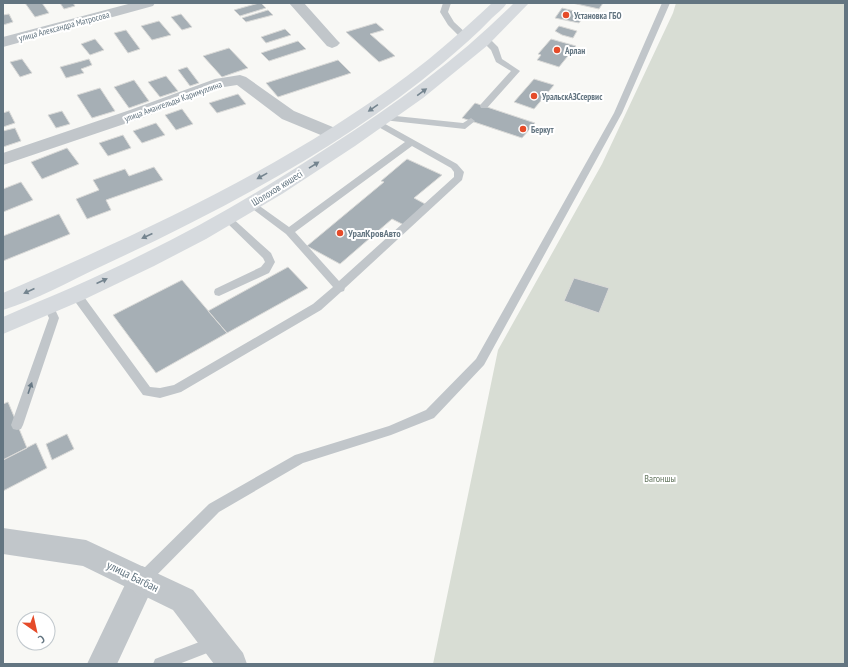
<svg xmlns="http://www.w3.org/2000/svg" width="848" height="667" font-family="'PT Sans Narrow',sans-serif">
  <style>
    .green { fill: #d8ddd4 }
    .building { fill: #a6afb5; stroke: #dadad8 }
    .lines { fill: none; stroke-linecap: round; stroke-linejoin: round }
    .service { fill: #c1c6ca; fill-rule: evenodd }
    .minor { fill: #c1c6ca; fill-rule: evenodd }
    .tertiary { fill: #c1c6ca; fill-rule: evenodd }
    .trunk { fill: #d6dade; fill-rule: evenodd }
    .oneway { fill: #74848f }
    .oneway2 { fill: #687985 }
    .poi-dot { fill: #e54b29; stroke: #fff; stroke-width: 1.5 }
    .labels { text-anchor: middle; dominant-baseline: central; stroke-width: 4; stroke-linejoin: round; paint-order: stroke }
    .far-poi-label { font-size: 9px; font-weight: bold; fill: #637581; stroke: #fff; text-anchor: start }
    .far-street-label { font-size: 9px; fill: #637581; stroke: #fff }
    .street-label { font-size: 10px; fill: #637581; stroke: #fff }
    .poi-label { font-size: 10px; font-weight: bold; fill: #637581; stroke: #fff; text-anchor: start }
    .park-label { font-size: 10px; fill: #677962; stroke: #fff }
    .near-street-label { font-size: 12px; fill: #637581; stroke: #fff }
  </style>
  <rect width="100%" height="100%" fill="#f8f8f5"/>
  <!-- green -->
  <path class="green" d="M676,3H845V664H433L498,350L602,164L673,13Z"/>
  <!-- building -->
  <path class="building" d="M25,3H42L49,13L35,17Z
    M60,3H73L75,6L64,9Z
    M259,3H261L266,8L240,16L234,10Z
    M572,3H603L599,9Z
    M562,8L578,12L574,18L581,20L579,23L555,18Z
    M268,10L273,15L246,22L242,18Z
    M9,14L13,22L3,25V15Z
    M181,14L192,27L182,30L171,17Z
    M159,21L171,35L152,40L141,26Z
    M376,23L384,30L370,34L395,56L379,62L346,32Z
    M559,26L577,31L573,38L562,35L555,31Z
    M285,29L291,35L266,43L261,37Z
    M126,30L140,49L128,53L114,33Z
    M95,39L104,50L90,55L81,44Z
    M551,39L576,46L559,67L537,60L541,55L538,54Z
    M298,41L306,49L269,61L261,53Z
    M229,48L248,68L222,77L203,56Z
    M22,59L32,73L20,77L10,62Z
    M89,59L92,65L81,69L84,73L66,78L60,67Z
    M338,60L351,73L278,97L266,83Z
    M187,67L199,83L190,86L178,70Z
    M166,76L178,91L160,97L148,82Z
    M534,79L554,85L534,109L514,102Z
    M134,80L149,101L129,108L114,87Z
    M100,88L115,111L92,118L77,95Z
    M238,94L246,104L217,113L209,103Z
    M475,103L535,123L522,138L462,118Z
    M182,109L193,124L176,130L165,115Z
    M9,111L15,123L3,127V113Z
    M62,111L70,124L56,128L48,115Z
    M156,123L165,135L142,143L133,131Z
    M15,128L21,141L3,147V131Z
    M123,135L131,148L108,156L99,143Z
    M67,148L79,164L42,179L31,162Z
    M407,159L442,175L414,198L427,205L404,225L392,219L340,264L307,246L384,182L381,181Z
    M154,167L163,180L106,200L111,210L87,219L76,199L99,190L93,180L125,169L129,176Z
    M21,182L33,200L3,212V189Z
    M59,214L70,234L3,261V236Z
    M288,267L308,288L227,333L208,311Z
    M574,278L609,288L599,313L564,301Z
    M182,280L227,333L156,373L113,315Z
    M8,402L27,448L3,460V404Z
    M67,434L74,449L52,460L46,444Z
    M36,443L47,468L3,491V460Z"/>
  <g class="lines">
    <!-- service -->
    <path class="service" d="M443,3H451L448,12L454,22L468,35V39H462L448,25L440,12Z
      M662,3H670L622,113L484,365L434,418L391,435L303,463L219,512L147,585L142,587L137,585L135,580L137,575L209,504L295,455L389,426L426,410L476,359L614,113Z
      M482,37H488L498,47L502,59L520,71L487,108H481L480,106L481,104L511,71L496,62L491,50L482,41Z
      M386,115L463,123L471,118L475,121L465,129L383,120L382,118Z
      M378,120L457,164L464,172L462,180L345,288L344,291L341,292L321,310L181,392L160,398L143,395L71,296L70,293L71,290H79L150,387L160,388L174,385L313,304L333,287L286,234L246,204L248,202H254L289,227L405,142L375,125L374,123ZM412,146L451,168L454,172V177L339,281L295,232Z
      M227,215L230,216L271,253L275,262L269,273L219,296L215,295L214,292L215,289L261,267L265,262L263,258L224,220L222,218Z
      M48,302L52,303L59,318L23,425L21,429L17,430L13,429L11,425L49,318L43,306L44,303Z
      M215,636L220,638L222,643L220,648L179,664H153L155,659Z"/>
    <!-- minor -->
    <path class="minor" d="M132,3H155L153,6L3,47V37Z
      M289,3H304L337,40L340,43L337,46L332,48L327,46Z
      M240,75L246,77L294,111L340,130L343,134L340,138L334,139L328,138L282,119L237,85L224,87L142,118L3,165V153L130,110L215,79Z
      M142,566L152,570L156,580L117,664H87L132,570Z"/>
    <!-- tertiary -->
    <path class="tertiary" d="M3,528L86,540L193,590L243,653L247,664H214L173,610L83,566L3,554Z"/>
    <!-- trunk -->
    <path class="trunk" d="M492,3H507C503,9 497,13 492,18C477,34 460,48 443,63C341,148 222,210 102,266C70,281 36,300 3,310V293C143,232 284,168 407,76C437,54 464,29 492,3Z
      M514,3H529L488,45L423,98L355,146L282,194L206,239L154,266L83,300L3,334V317C49,297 96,278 141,255C207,223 269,186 330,146C396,104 459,58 514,3Z"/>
  </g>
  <!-- one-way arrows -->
  <defs><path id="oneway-solid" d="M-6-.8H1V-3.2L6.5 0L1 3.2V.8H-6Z"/></defs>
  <g class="oneway">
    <use href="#oneway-solid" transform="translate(422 92) rotate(-36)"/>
    <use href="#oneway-solid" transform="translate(373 108) rotate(145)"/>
    <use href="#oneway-solid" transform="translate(314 165) rotate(-32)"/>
    <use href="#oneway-solid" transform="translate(262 176) rotate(151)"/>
    <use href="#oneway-solid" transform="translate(147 236) rotate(155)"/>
    <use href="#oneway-solid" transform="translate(102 281) rotate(-24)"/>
    <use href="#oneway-solid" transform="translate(29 291) rotate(156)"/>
  </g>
  <use class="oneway2" href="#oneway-solid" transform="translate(30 388) rotate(-71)"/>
  <!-- markers -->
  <g class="poi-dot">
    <circle cx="566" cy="15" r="4"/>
    <circle cx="557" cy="50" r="4"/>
    <circle cx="534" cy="96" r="4"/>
    <circle cx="523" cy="129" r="4"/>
    <circle cx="340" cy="233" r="4"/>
  </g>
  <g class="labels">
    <!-- far-poi labels -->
    <g class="far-poi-label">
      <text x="574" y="15">Установка ГБО</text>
      <text x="565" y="50">Арлан</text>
      <text x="542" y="96">УральскАЗСсервис</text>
      <text x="531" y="129">Беркут</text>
    </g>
    <!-- far-street labels -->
    <g class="far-street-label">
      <text transform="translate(64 26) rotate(-15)">улица Александра Матросова</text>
      <text transform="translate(173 101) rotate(-20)">улица Амангельды Каримуллина</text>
    </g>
    <!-- street labels -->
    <g class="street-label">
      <text transform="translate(277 188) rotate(-32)">Шолохов көшесі</text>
    </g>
    <!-- poi labels -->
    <g class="poi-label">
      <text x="348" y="233">УралКровАвто</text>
    </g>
    <!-- park labels -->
    <g class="park-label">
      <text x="660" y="478">Вагоншы</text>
    </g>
    <!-- near-street labels -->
    <g class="near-street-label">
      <text transform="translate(133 576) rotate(26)">улица Багбан</text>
    </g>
  </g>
  <!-- border -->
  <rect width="848" height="667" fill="none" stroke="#637581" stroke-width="8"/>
  <!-- north arrow -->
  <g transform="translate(36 631) rotate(146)"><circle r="19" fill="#ffffff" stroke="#c1c8cd"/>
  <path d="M0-3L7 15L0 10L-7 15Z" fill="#e54b29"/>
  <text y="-6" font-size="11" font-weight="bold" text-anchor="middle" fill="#637581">С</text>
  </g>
</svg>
